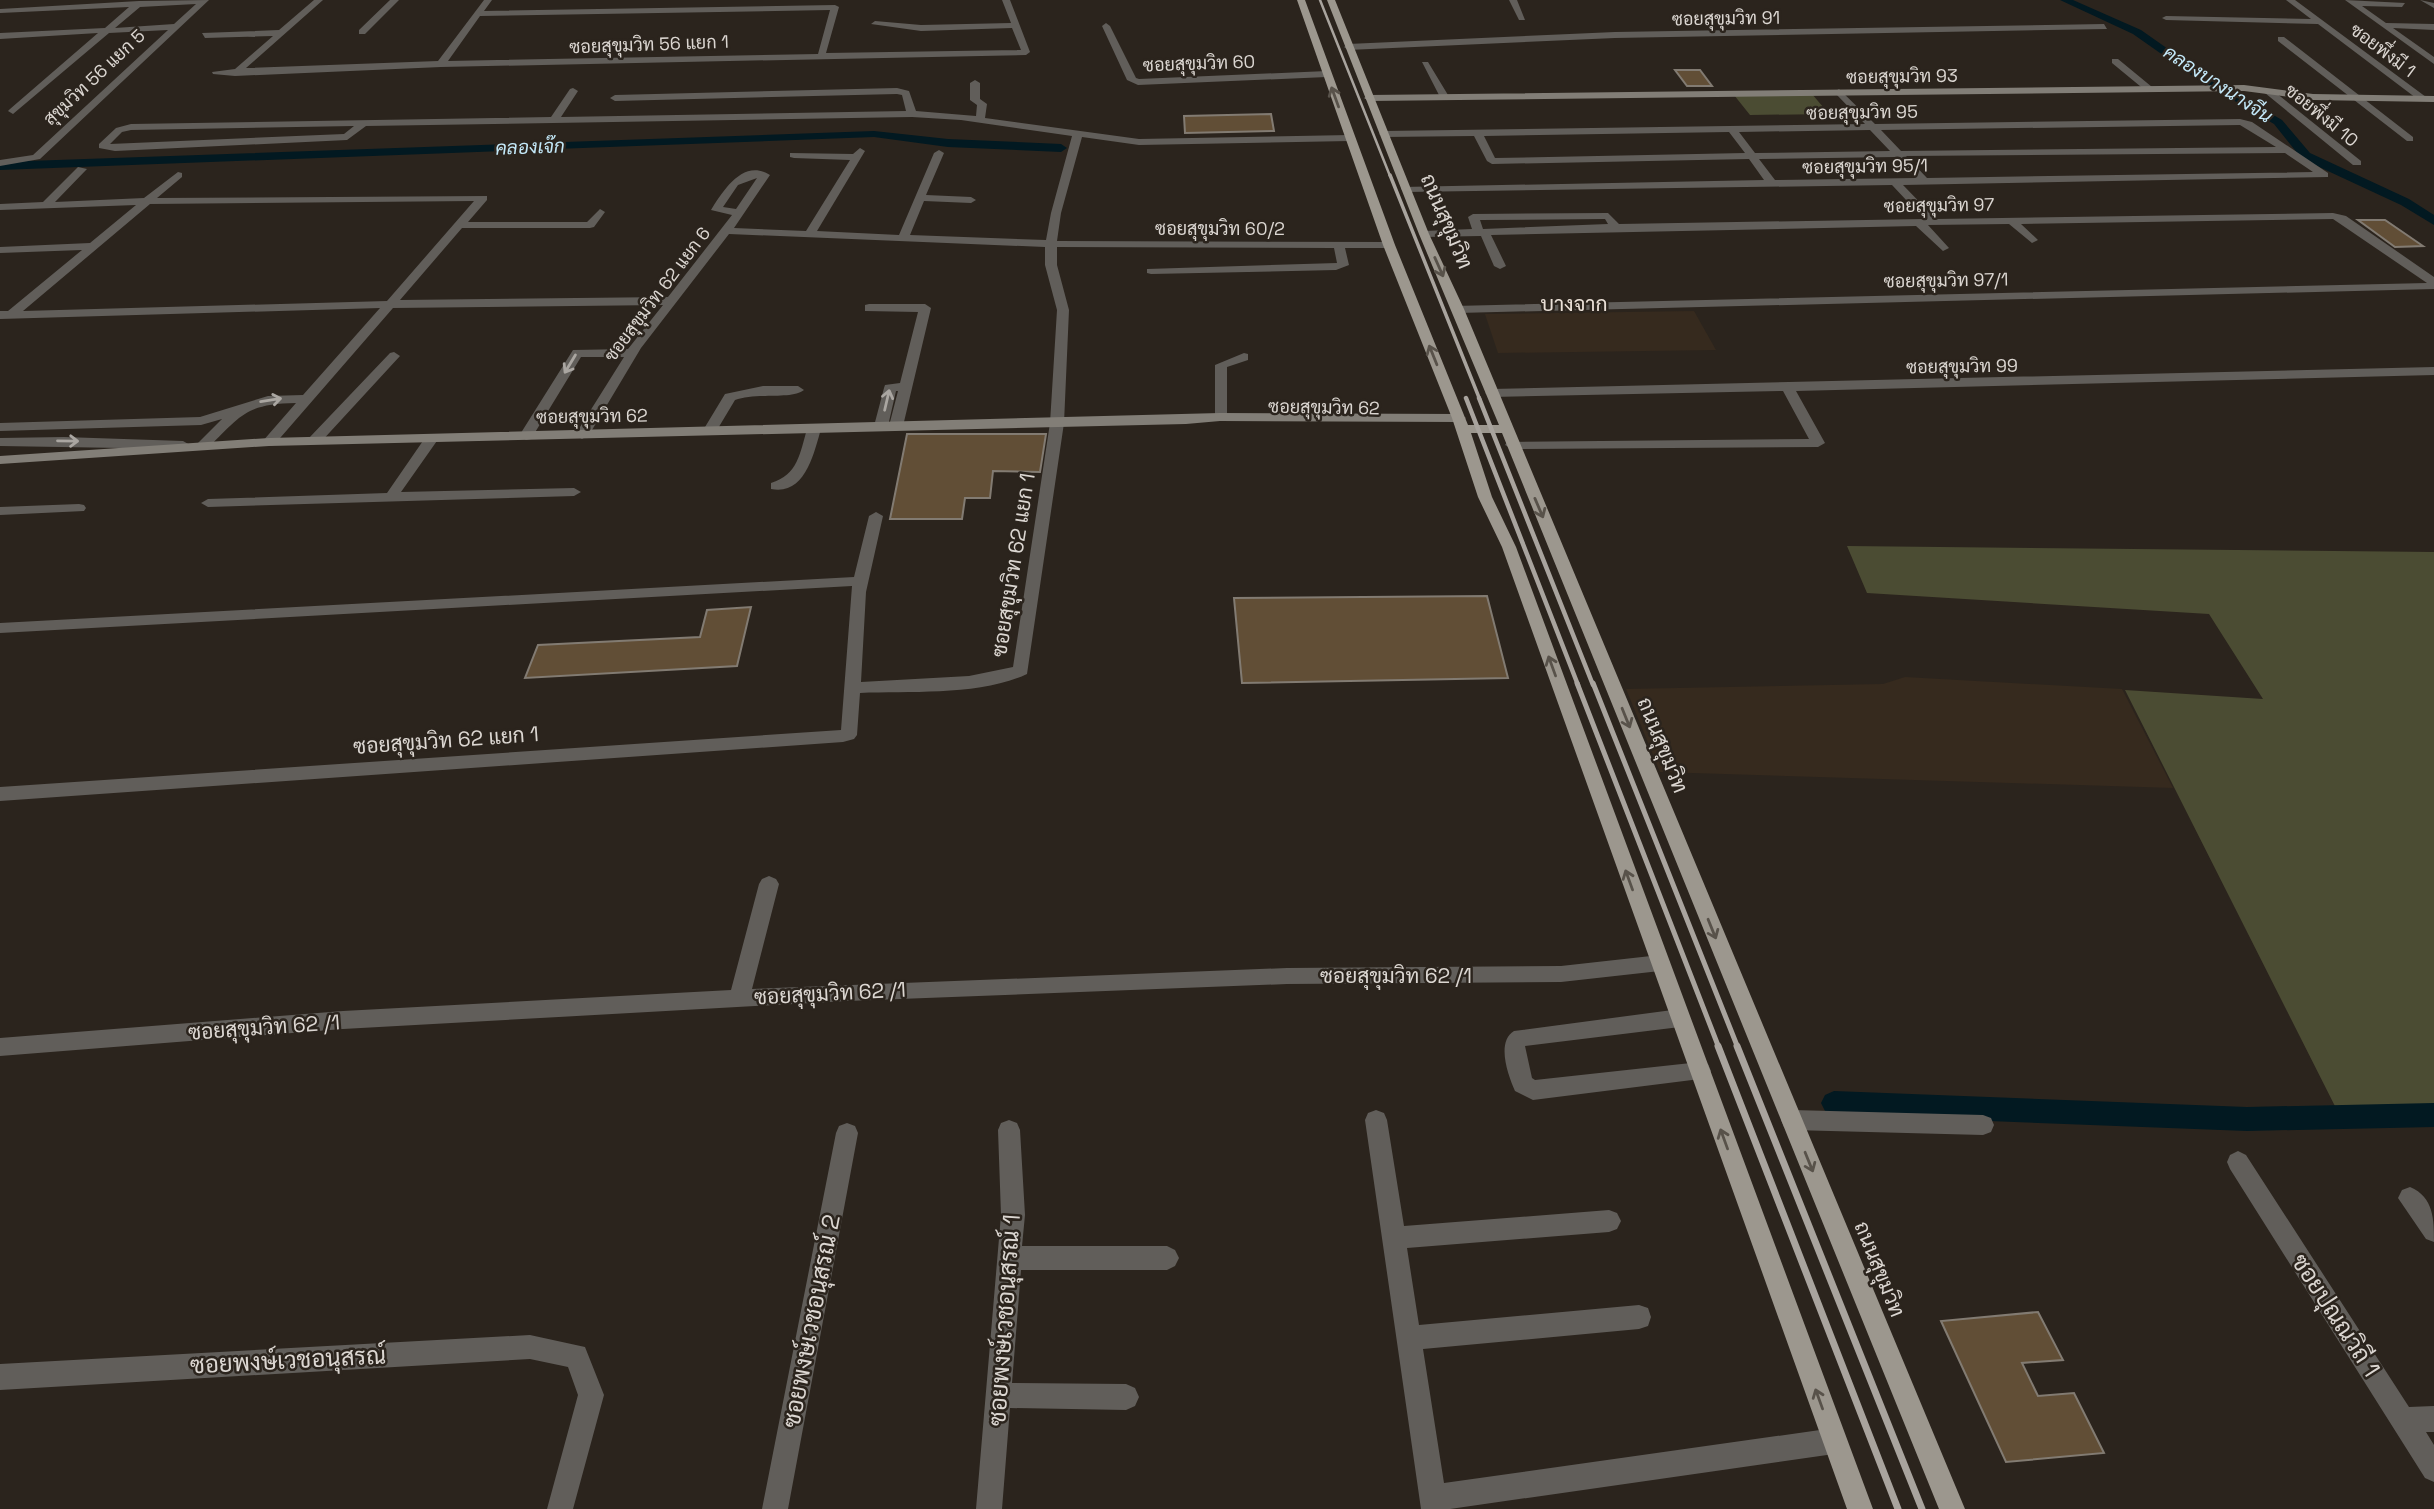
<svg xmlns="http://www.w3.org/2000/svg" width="2434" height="1509" font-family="'Space Grotesk',Sarabun,sans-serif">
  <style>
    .built { fill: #362a1e }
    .green { fill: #4b4c33 }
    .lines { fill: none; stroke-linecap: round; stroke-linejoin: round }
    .canal { fill: #021921; fill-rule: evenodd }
    .building { fill: #614e36; stroke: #827b72; stroke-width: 2 }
    .street { fill: #615e5a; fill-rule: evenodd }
    .secondary { fill: #827e77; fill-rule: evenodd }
    .primary { fill: #9c978e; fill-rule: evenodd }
    .rail-far4 { stroke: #a9a49e; stroke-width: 2.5 }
    .rail-far3 { stroke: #a9a49e; stroke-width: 3.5 }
    .rail-far2 { stroke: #a9a49e; stroke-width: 4.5 }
    .rail-far1 { stroke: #a9a49e; stroke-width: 5 }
    .rail { stroke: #a9a49e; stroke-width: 7 }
    .oneway { stroke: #58524a }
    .oneway2 { stroke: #aaa6a1 }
    .labels { text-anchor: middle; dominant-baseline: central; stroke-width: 5; stroke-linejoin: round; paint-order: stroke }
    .far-street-label { font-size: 18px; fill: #dbd6d1; stroke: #2b241d }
    .far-water-label { font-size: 19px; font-style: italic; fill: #c3e8f8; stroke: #2b241d }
    .street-label { font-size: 21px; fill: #dbd6d1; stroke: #2b241d }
    .far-quarter-label { font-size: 21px; fill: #eae0d7; stroke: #2b241d }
    .near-street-label { font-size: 24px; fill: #dbd6d1; stroke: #2b241d }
  </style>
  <rect width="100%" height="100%" fill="#2b241d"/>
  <!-- built -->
  <path class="built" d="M1694,311L1716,350L1498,353L1485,314Z
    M1905,677L2122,689L2173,788L1660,772L1626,689L1883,684Z"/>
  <!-- green -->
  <path class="green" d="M1812,94L1829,114L1750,115L1734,95Z
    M1847,546L2434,552V1123L2343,1122L2125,690L2263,699L2209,614L1867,593Z"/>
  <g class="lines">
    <!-- canal -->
    <path class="canal" d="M2060,0H2073L2141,30L2205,75L2282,120L2310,153L2409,199L2434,215V225L2401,205L2302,159L2274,124L2197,79L2133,34Z
      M874,131L948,139L1061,144L1067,148L1061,152L948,147L874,137L0,170V162Z
      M1834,1091L2247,1107L2434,1103V1127L2247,1131L1834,1115L1825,1111L1821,1103L1825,1095Z"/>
  </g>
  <!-- building -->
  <path class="building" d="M1675,70H1700L1712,86H1687Z
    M1271,114L1274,131L1185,133L1184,116Z
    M2358,220H2385L2423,246L2395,247Z
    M907,434H1046L1040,472L993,471L990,498H965L962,519H890Z
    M1487,596L1508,678L1242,683L1234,598Z
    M751,607L737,666L525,678L538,645L700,637L707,610Z
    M2038,1312L2063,1360L2022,1363L2038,1396L2074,1393L2104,1453L2006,1462L1941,1321Z"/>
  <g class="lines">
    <!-- street -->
    <path class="street" d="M209,0L40,159L0,166V160L33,155L168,30L109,33L13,114L8,111L10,109L98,33L0,39V33L105,28L129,7L0,13V9L139,1ZM196,4L174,24L115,28L140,7Z
      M314,0H323L246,68L438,61L484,0H492L484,11L835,5L839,7L826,53L1021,50L1012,28L921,31L871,24L875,21L921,25L1011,23L1002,0H1010L1030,52L1026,55L441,67L235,76L213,74L212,72L235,69L273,36L205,38L202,33L279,30ZM830,10L818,54L448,61L480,16Z
      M390,0H399L365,34H359V30Z
      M1509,0H1517L1525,20H1519Z
      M2286,0H2295L2426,97V101H2420L2318,24L2166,20L2162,18L2166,16L2311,19Z
      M2345,0L2405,3L2402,7L2362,6L2386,23L2434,24V30L2393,28L2434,57V64Z
      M2420,0L2434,3V8Z
      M1106,23L1110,26L1136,78L1139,79L1327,71L1331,74L1327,77L1138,85L1127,80L1102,26Z
      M2104,24L2107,29L1615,38L1348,50L1344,47L1348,44L1615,32Z
      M2278,37H2284L2413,137V141H2407L2278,41Z
      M2112,59H2118L2152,87V91H2146L2112,63Z
      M1422,62H1428L1448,95L1446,97H1440Z
      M975,80L980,83V99L987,104L985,118L1139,139L1350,135L1355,138L1350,141L1139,145L1082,137L1061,213L1057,241L1389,242L1395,245L1389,248H1345L1349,265L1336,270L1151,274L1147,273V269L1337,263L1334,248L1057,247V265L1069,310L1064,423L1027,674C981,696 911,691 860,693L857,735L854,739L843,742L0,801V787L841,730L852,586L0,633V623L854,577L869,516L876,512L883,516L866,592L861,682L969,676L1013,667L1050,423L1057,310L1045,265V247L729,234L641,348L589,435L582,439L575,435L624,357H581L531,439L526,440L519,436L573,350L628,349L663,305L393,308L274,445L269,446L262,442L296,403C247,404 242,414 209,447L204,448L197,444L222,419L201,425L0,431V423L200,417L268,396L303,395L380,308L0,319V311H8L82,250L0,253V247L90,243L136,205L0,210V204L43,202L78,167L87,169L55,202L144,198L178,172L182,173V177L157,198L487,196V200L468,222H587L600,209L605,212L594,227L590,228H462L400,300L668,297L732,215L711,210C723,191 743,158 770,175L734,228L806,231L850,160L794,158L790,157V153L853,154L860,148L865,151L817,231L899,235L934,153L939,150L944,153L926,195L971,197L976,200L971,203L924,201L910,235L1046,240L1051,213L1072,136L961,120L912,117L366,126L347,140L115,151L99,148V144L116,128L131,124L551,117L570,89L573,88L578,91L561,117L906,111L902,95L897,94L615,101L610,98L615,95L897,88L909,91L916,111L976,116L977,105L970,100V83ZM354,126L344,134L110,144L122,132L131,130ZM757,178L736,209L723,207L738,185ZM474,201L387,301L23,311L150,204Z
      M1839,89L1875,124L2240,119L2252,122L2328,173V177L1903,185L1936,219L2333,213L2346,216L2434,277V289L1458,313L1452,309L1454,306L2427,283L2333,219L2021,224L2038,240L2032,243L2009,224L1928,225L1949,248L1943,251L1916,226L1491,235L1506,266L1500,269L1494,266L1481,236L1424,237L1419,234L1424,231L1472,229L1468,217L1473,214L1608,213L1619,224L1924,219L1892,185L1406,192L1401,189L1402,187L1764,180L1749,159L1492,164L1487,161L1474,136L1384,137L1379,134L1384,131L1865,124L1836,94L1834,92ZM2240,125L2276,147L1901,151L1881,130ZM1870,130L1890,151L1755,153L1739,132ZM1729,132L1745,153L1495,158L1484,136ZM2285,153L2313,172L1927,178L1906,156ZM1895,157L1916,178L1775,180L1759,159ZM1605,219L1608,224L1483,229L1480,220Z
      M2265,89H2271L2361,161V165H2353L2265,93Z
      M869,304H925L931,308L903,426L896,430L889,426L898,391H896L888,426L881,430L874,426L884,388L885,385L900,383L918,312L865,311V305Z
      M394,352L400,356L319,444H309V438L390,353Z
      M1244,353L1248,354V360L1227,367V417L1225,420H1215V365Z
      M2434,367V375L1796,391L1825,443L1818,447L1512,449L1505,445L1507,442L1809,439L1783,391L1491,397L1485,393L1491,389Z
      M763,386H798L804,390C792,400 755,392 735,400L714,435H704L702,432L725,394Z
      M814,425L821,429C814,453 805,496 771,489V483C798,475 800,453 807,429Z
      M432,434L439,438L401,492L574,488L581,492L574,496L208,507L201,503L208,499L387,493L427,435Z
      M64,437L183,441L190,445L183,449L0,446V438Z
      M79,504L84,505L86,508L84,511L0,515V507Z
      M769,876L776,879L779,884L752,989L1287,968L1561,966L1660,955L1667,957L1670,963L1667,969L1660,971L1561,982L1287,984L847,1001L343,1029L0,1056V1038L343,1011L731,990L759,884L762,879Z
      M1680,1009L1687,1012L1690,1018L1687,1024L1680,1027L1525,1046L1532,1078L1535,1080L1700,1062L1708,1064L1711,1071L1708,1078L1533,1100L1515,1091C1508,1075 1496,1042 1514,1031Z
      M1376,1110L1384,1113L1387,1120L1404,1226L1609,1210L1617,1213L1621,1221L1617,1229L1609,1232L1407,1248L1419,1325L1639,1305L1648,1308L1651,1317L1648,1326L1639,1329L1423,1349L1444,1483L1834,1428L1843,1432L1847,1441L1843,1450L1834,1454L1450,1509H1421L1365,1120L1368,1113Z
      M1792,1110L1983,1115L1991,1118L1994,1125L1991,1132L1983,1135L1792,1130L1784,1127L1781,1120L1784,1113Z
      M1009,1120L1017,1123L1020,1130L1025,1215L1022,1246H1167L1175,1250L1179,1258L1175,1266L1167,1270H1021L1012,1383L1126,1384L1135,1388L1139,1397L1135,1406L1126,1410L1010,1408L1002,1509H976L1001,1215L998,1130L1001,1123Z
      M847,1123L855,1126L858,1133L788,1509H762L836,1133L839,1126Z
      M2238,1151L2246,1155L2409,1407L2434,1406V1432H2426L2434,1445V1482L2425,1478L2230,1169L2227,1162L2230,1155Z
      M2410,1187C2434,1197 2434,1220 2434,1242L2426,1239L2398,1198L2402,1190Z
      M530,1335L585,1347L604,1395L573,1509H547L578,1395L568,1367L530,1359L0,1390V1364Z"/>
    <!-- secondary -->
    <path class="secondary" d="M2244,85L2313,94L2434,96V102L2313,100L2244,91L1369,101L1364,98L1369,95Z
      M1220,413L1459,414L1466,418L1459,422L1220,421L1186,424L269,446L0,464V456L269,438Z"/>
    <!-- primary -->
    <path class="primary" d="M1297,0H1305L1395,245L1468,425H1499L1419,234L1327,0H1335L1429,234L1464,309L1965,1509H1939L1502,433H1471L1492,497L1516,547L1873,1509H1847L1502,547L1478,497L1452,418L1383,245Z"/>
    <!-- rail-far4 -->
    <path class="rail-far4" d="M1320,0L1390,176"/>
    <!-- rail-far3 -->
    <path class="rail-far3" d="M1390,175L1480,400"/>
    <!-- rail-far2 -->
    <path class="rail-far2" d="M1466,398L1578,685
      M1479,398L1593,685"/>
    <!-- rail-far1 -->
    <path class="rail-far1" d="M1577,683L1719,1048
      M1593,683L1738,1048"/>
    <!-- rail -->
    <path class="rail" d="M1718,1046L1898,1509
      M1737,1046L1922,1509"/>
  </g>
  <!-- one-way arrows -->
  <defs><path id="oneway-shaft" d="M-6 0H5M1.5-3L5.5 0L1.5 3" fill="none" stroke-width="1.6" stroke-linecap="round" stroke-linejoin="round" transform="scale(1.75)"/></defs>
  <g class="oneway">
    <use href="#oneway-shaft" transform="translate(1335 97) rotate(-110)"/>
    <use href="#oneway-shaft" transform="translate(1439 267) rotate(66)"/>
    <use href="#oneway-shaft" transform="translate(1433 355) rotate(-112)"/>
    <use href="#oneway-shaft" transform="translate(1539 508) rotate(67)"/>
    <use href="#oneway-shaft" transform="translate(1552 666) rotate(-110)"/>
    <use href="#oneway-shaft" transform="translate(1626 718) rotate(68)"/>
    <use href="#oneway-shaft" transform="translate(1629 880) rotate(-110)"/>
    <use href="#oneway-shaft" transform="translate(1712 929) rotate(68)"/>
    <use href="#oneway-shaft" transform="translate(1724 1139) rotate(-110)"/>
    <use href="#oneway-shaft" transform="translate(1809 1162) rotate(68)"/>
    <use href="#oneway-shaft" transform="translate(1819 1399) rotate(-110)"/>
  </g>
  <g class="oneway2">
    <use href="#oneway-shaft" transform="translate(570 364) rotate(121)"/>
    <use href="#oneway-shaft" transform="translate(271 400) rotate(-9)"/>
    <use href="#oneway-shaft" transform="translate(887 400) rotate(-77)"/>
    <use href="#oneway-shaft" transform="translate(68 441) rotate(1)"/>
  </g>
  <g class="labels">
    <!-- far-street labels -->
    <g class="far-street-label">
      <text transform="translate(1726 18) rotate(-1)">ซอยสุขุมวิท 91</text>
      <text transform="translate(649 44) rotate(-2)">ซอยสุขุมวิท 56 แยก 1</text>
      <text transform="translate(2383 50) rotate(37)">ซอยพึ่งมี 1</text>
      <text transform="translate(1199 63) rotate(-2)">ซอยสุขุมวิท 60</text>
      <text transform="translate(1902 76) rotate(-1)">ซอยสุขุมวิท 93</text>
      <text transform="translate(94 77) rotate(-43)">สุขุมวิท 56 แยก 5</text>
      <text transform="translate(1862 112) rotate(-1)">ซอยสุขุมวิท 95</text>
      <text transform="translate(2322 115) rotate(39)">ซอยพึ่งมี 10</text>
      <text transform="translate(1865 166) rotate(-1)">ซอยสุขุมวิท 95/1</text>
      <text transform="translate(1939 205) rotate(-1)">ซอยสุขุมวิท 97</text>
      <text x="1220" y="228">ซอยสุขุมวิท 60/2</text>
      <text transform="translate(1946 280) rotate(-1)">ซอยสุขุมวิท 97/1</text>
      <text transform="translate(657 294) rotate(-53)">ซอยสุขุมวิท 62 แยก 6</text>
      <text transform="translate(1962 366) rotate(-1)">ซอยสุขุมวิท 99</text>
      <text transform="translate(1324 407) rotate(1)">ซอยสุขุมวิท 62</text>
      <text transform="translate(592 416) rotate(-1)">ซอยสุขุมวิท 62</text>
    </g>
    <!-- far-water labels -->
    <g class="far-water-label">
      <text transform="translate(2218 84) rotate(33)">คลองบางนางจีน</text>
      <text transform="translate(530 147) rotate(-2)">คลองเจ๊ก</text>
    </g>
    <!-- street labels -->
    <g class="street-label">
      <text transform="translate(1447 221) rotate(67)">ถนนสุขุมวิท</text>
      <text transform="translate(1013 565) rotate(-81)">ซอยสุขุมวิท 62 แยก 1</text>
      <text transform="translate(446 740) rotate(-4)">ซอยสุขุมวิท 62 แยก 1</text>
      <text transform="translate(1663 745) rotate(68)">ถนนสุขุมวิท</text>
      <text x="1396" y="975">ซอยสุขุมวิท 62 /1</text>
      <text transform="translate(830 993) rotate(-3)">ซอยสุขุมวิท 62 /1</text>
      <text transform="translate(264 1027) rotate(-4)">ซอยสุขุมวิท 62 /1</text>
      <text transform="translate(1880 1269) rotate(68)">ถนนสุขุมวิท</text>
    </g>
    <!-- far-quarter labels -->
    <g class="far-quarter-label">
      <text x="1574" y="303">บางจาก</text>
    </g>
    <!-- near-street labels -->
    <g class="near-street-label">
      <text transform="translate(2336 1315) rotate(57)">ซอยปุณณวิถี 1</text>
      <text transform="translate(1004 1320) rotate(-86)">ซอยพงษ์เวชอนุสรณ์ 1</text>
      <text transform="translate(811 1321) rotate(-79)">ซอยพงษ์เวชอนุสรณ์ 2</text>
      <text transform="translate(288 1360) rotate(-3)">ซอยพงษ์เวชอนุสรณ์</text>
    </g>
  </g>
</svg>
